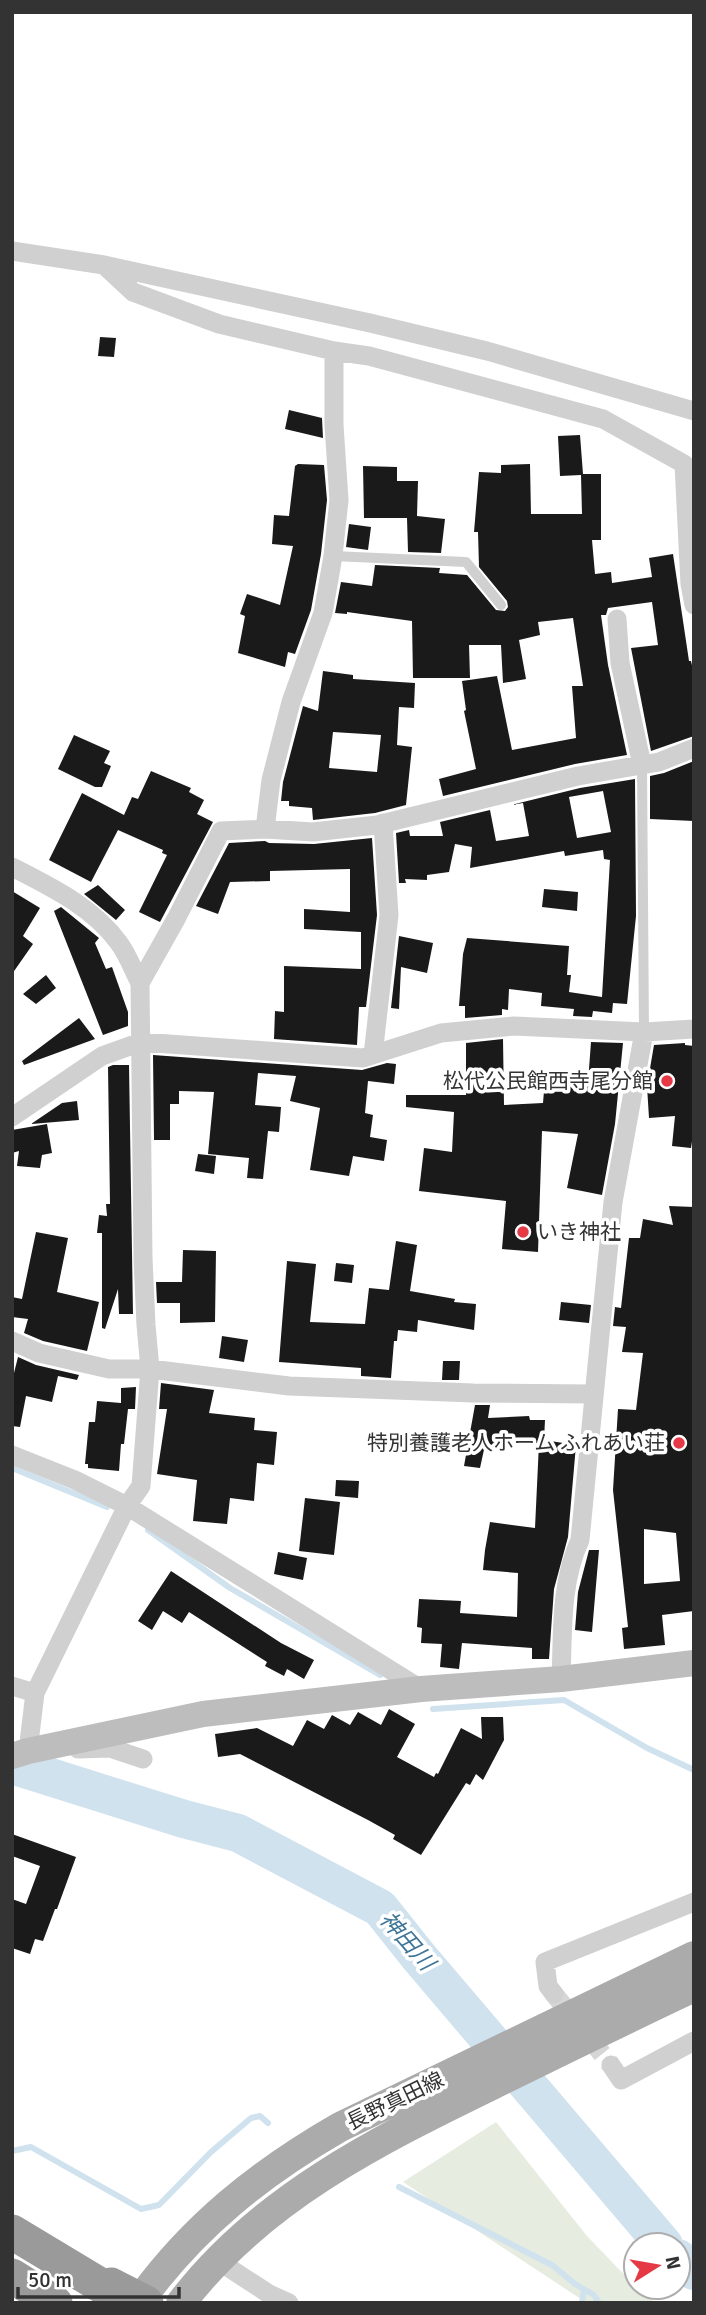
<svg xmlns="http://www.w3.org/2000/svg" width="706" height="2315" font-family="Signika,'Noto Sans JP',sans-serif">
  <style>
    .green { fill: #e6ecdf }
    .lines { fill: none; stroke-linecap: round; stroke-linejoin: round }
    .stream { stroke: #cfe2ee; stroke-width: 6 }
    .river { stroke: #cfe2ee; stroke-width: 38 }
    .building { fill: #1a1a1a; fill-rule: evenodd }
    .street-tunnel { stroke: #d6d6d6; stroke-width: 19; stroke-dasharray: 19 10; stroke-linecap: butt }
    .lane { stroke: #d0d0d0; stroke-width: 10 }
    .street { stroke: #d0d0d0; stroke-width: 19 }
    .secondary { stroke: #bdbdbd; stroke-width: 26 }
    .primary { stroke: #ababab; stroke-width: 30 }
    .highway { stroke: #9a9a9a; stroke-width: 35 }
    .highway-bridge { stroke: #9a9a9a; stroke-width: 35 }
    .poi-dot { fill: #e63946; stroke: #fff; stroke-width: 2.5 }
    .labels { text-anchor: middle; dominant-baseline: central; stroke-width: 7; stroke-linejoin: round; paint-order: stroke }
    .poi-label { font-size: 21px; fill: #333; stroke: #fff; text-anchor: end }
    .street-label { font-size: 21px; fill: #333; stroke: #fff }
    .water-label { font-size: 23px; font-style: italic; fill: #3f7597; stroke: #fff }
  </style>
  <rect width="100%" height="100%" fill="#fff"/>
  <!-- green -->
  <path class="green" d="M496,2122L587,2236L636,2287L655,2303H587L403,2182Z"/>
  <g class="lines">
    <!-- stream -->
    <path class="stream" d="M12,1468L107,1507
      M148,1530L230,1588L380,1675
      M433,1709L564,1700L647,1748L694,1770
      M12,2151L31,2147L141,2209L159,2205L211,2152L251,2118L260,2116L268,2123
      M399,2187L552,2265L575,2284L594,2295L599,2303
      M582,2303L584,2289"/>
    <!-- river -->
    <path class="river" d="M12,1765L184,1819L238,1833L380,1908L419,1957L664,2245
      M678,2258L694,2271"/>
  </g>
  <!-- building -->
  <path class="building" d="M100,337L116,338L114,357L98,356Z
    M289,410L322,418L323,438L285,429Z
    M580,435L583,474H601V540H592L595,574L611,572L612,583L652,577L649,558L673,554L689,661H691L694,674V736L651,751L631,648L658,645L652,602L608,608L606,615H601L608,665L627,755L575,764L443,796L439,779L476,769L464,711L466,710L462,681L497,676L512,750L576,738L572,686H583L573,618L538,622L540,635L519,640L526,679L503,683L501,645H469L470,678H413L412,621L347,612V614L335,613L341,582L372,586L375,565L440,568L439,573L467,575L496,610L505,611L508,607L507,601L479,567L478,532H474L479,472L501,473V465L530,464L531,514H582L581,475L560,476L558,436Z
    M298,464L324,465L327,500L321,554L311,610L295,654L288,652L285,667L238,653L245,616L240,614L247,594L280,605L293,546L272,544L274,515L289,516L295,466Z
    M363,466L397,467V481H418L417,516L445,519L441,553L408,552L407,518H364Z
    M349,524L371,527L368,550L346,547Z
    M323,671L353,675V679L415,683L414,708L399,707L397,745L412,747L406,805L375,813L313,820L312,808L289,806V801H281L283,782L303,706L318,711ZM333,732L381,735L377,772L329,768Z
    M74,735L110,751L104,763L111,766L102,787H95L58,769Z
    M694,761V821L650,819V776L664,773Z
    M151,771L191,788L189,792L204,800L197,814L213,822L160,922L139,912L167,855L162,853L163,850L118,830L91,882L49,860L82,793L124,815L132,797L138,799Z
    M635,779L636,916L627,1004L613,1003L612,1013L593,1011L592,1017L573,1016L574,1009L541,1006L542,993L509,989L508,1010L502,1009V1015L465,1018V1006H459L463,954L467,938L569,946L567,975H571L569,992L602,997L610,860L604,859L603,850L565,856L564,851L470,868L472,847L455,844L449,872L427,875V880L405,879L406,883H399L396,833L409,830L410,836H443L440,822L490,810L496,841L529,836L523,803L511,805L580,788ZM603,791L611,832L577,838L569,797Z
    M372,838L377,915L366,1007H359L357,1045L274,1039L275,1011L284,1012V966L361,969V932L304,929V909L350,912V869L270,871V881L230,882L218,914L196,906L229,843L265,841L269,843L314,844Z
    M98,885L125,910L116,920L84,894Z
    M544,889L578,892L577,911L542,907Z
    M12,891L40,908L23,936L33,944L12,974Z
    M61,907L99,938L95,943L106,969L112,967L128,1012V1026L103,1035L54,911Z
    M399,936L433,943L427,973L401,967L399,1009L391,1008Z
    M46,975L56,988L36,1004L23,994Z
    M79,1018L95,1039L24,1065L22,1061Z
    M503,1039L504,1105L543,1103L545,1079L588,1082L591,1042L623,1043L615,1124L602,1195L567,1188L578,1134L542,1131L538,1252L502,1249L506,1201L419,1191L424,1148L452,1152L454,1112L406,1107V1095H466V1043Z
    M685,1043V1045L694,1046V1128L691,1148L672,1146L675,1116L649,1118L647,1086L654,1045Z
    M153,1055L362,1070L387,1063L396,1064L394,1084L368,1081L365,1113L373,1115L370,1137L387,1140L384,1161L353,1156L349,1176L310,1170L320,1108L290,1101L296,1076L258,1073L255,1105L281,1107L279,1132L268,1131L263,1179L247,1178L249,1158L208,1154L214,1092L179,1091V1104H170V1140H154Z
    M113,1065H129L133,1314H119L118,1289L105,1329L102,1328V1233H97L99,1215L107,1216L106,1204H110L108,1067Z
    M77,1101L79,1120L31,1124L62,1103Z
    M47,1124L52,1153L42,1155L40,1168L17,1166L19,1151L12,1153V1130Z
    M198,1154L216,1156L214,1174L195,1171Z
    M669,1206L694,1207V1611L662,1615L665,1645L624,1649L622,1628L628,1627L613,1490L618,1409L636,1410L643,1353L622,1352L626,1327L613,1326L615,1307L621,1308L629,1238H640L643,1219L673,1225ZM644,1529L676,1533L680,1581L644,1584Z
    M36,1232L68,1238L57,1292L99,1302L87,1351L43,1341L24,1333L28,1319L12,1317V1297L22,1299Z
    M396,1241L417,1245L410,1291L455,1299L454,1302L476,1304L474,1330L418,1320L417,1332L398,1330L397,1341H394L391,1378L361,1376V1368L279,1362L287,1261L316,1264L310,1322L365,1324L369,1288L389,1290Z
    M183,1250L216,1251L215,1322L180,1323V1303H157L156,1282H182Z
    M336,1263L354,1265L352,1283L334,1281Z
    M561,1302L591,1305L589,1323L559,1320Z
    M222,1336L248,1340L244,1362L219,1358Z
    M18,1357L36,1365L79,1375L77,1380L58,1376L52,1402L26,1396L20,1427L12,1426V1381Z
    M443,1361H460L459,1380H442Z
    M161,1383L214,1390L209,1413L255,1418L254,1430L277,1432L274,1465L257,1463L254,1501L230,1498L227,1524L193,1521L197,1480L157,1474L167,1409H159Z
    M136,1387L135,1409H128L124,1444H121L119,1471L88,1468V1464H85L89,1422H95L97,1401L121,1403V1388Z
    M475,1405H490L488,1418L529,1416L530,1420H545L544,1440L576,1445L568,1537L554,1589L549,1659H532V1648L462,1643L459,1669L440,1667L442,1644L421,1643L422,1628L417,1627L419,1599L461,1601L460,1613L517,1617L518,1573L483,1570L485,1550L490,1522L535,1528L539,1443L485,1445L480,1468L464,1466Z
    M336,1480L359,1481L358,1498L335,1496Z
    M305,1498L340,1502L334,1555L299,1551Z
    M589,1550H599L592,1632L575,1630L578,1592Z
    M278,1552L307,1558L303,1580L274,1574Z
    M171,1571L281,1643L314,1660L304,1679L287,1669L284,1676L265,1666L267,1662L189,1612L182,1623L163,1611L152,1630L138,1621Z
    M389,1709L415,1724L397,1757L434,1777L436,1773L438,1774L461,1728L482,1739L481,1717H503L504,1740L483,1780L476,1774L470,1785L466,1783L421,1855L393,1839L395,1835L368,1820L240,1754L218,1757L215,1734L257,1728L293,1746L307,1720L324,1729L332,1715L350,1725L358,1712L381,1725Z
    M12,1834L76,1857L57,1909H55L43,1941L35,1939L30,1954L12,1948V1899L26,1904L40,1866L12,1856Z"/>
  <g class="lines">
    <!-- street-tunnel -->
    <path class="street-tunnel" d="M554,1994L611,2065"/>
    <!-- lane -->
    <path class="lane" d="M333,556L466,562L501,605
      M642,765L644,1032"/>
    <!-- street -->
    <path class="street" d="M12,251L104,265L370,323L487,351L694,411
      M104,265L133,292L219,324L334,351L369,356L603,419L684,464L690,584L694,605
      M617,619L620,663L642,765
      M265,829L271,780L291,702L323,613L333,556L339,500L334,425V351
      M12,867C51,887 93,907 119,943C128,955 133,970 140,983L143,1258L146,1325L150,1369L141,1486L127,1506L35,1693L28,1751L38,1750
      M140,983L176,919L221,831L265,829L313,832L377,825L578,776L659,762L694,748
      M373,1055L389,915L383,823
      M12,1117L102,1056L141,1042L363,1058L441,1033L514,1026L644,1032L694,1029
      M12,1341L39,1353L109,1369H150L289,1386L473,1393L593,1394
      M12,1455L75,1480L127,1506L421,1689
      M561,1679C563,1632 560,1583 580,1540L613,1202L644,1032
      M12,1686L35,1693
      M78,1749L110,1748L143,1759
      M554,1994L548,1986L545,1962L694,1902
      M611,2065L621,2080L694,2041
      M217,2260L269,2294L289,2303"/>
    <!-- secondary -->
    <path class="secondary" d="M12,1756L28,1751L203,1714L421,1689L561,1679L694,1663"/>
    <!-- primary -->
    <path class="primary" d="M138,2303C192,2227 260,2173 340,2127L694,1956
      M181,2303C260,2199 377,2141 492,2085C559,2052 626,2019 694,1987"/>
    <!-- highway -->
    <path class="highway" d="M12,2232L130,2303
      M12,2276L55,2303"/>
    <!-- highway-bridge -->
    <path class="highway-bridge" d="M111,2285L146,2303"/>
  </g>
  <!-- markers -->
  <g class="poi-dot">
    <circle cx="667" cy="1081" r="7"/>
    <circle cx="523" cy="1232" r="7"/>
    <circle cx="679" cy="1443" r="7"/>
  </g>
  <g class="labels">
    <!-- poi labels -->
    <g class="poi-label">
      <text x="653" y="1081">松代公民館西寺尾分館</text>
      <text x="537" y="1232" text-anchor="start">いき神社</text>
      <text x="665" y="1443">特別養護老人ホーム ふれあい荘</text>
    </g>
    <!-- street labels -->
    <g class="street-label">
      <text transform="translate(395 2101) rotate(-26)">長野真田線</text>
    </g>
    <!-- water labels -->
    <g class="water-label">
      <text transform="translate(407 1941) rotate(49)">神田川</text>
    </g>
  </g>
  <!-- border -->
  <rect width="706" height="2315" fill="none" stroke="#333333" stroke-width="28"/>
  <!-- north arrow -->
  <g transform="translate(657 2266) rotate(79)"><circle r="33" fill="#ffffff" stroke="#adadad" stroke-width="2"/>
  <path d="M0-5L12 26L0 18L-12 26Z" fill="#e63946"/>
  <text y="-10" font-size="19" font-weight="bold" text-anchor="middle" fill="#333333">N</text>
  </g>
  <!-- scale -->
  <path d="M18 2287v10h161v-10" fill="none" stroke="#333333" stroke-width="3.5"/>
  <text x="28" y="2287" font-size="21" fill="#333333" stroke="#ffffff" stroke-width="5" paint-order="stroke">50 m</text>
</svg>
